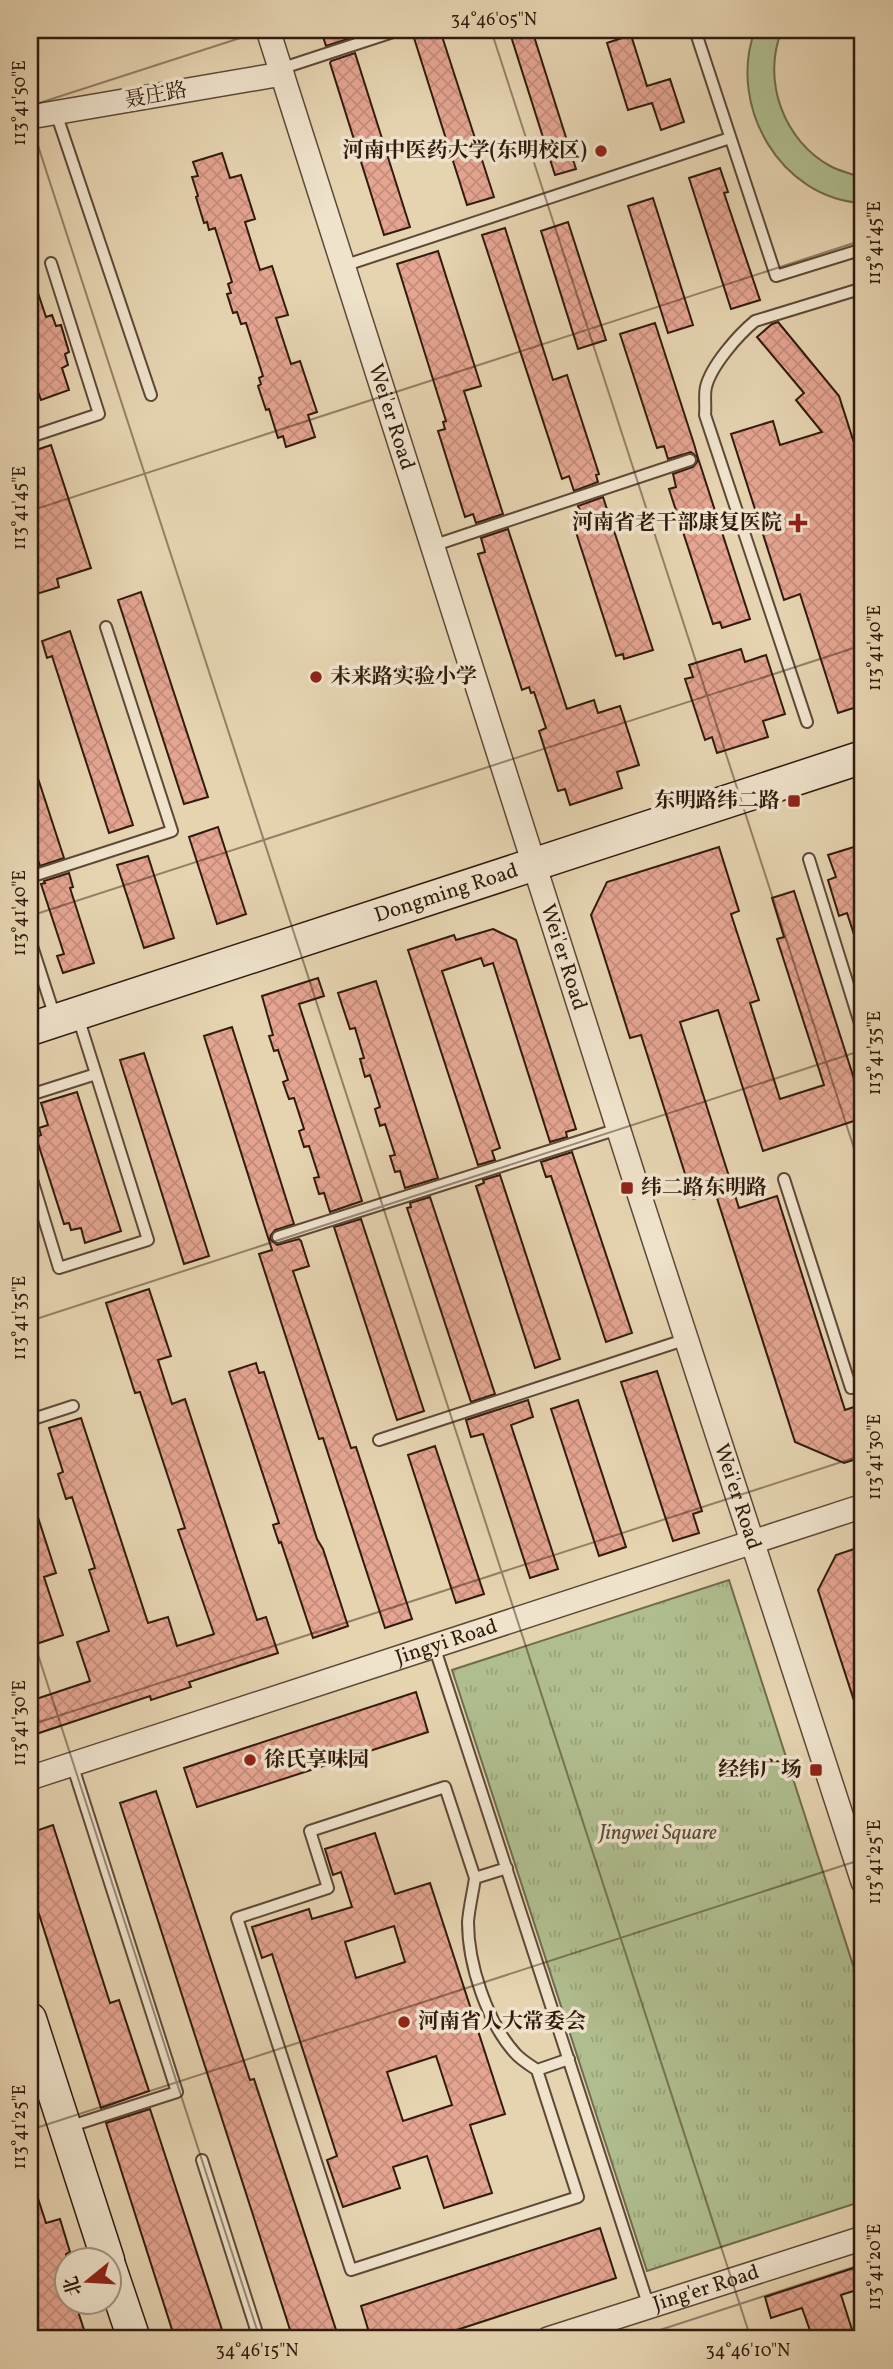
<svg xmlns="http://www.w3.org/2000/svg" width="893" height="2369" font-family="Vollkorn,'Noto Serif SC',serif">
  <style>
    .park { fill: url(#park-tufts); stroke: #706c4e; stroke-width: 2 }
    .pitch { fill: #b0be8f; stroke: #706c4e; stroke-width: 2 }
    .building { fill: url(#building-cross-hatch); stroke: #311b0e; stroke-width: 2; fill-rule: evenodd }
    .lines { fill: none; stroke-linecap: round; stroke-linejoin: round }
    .lane-casing { stroke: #5e4937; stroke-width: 14 }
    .street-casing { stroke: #5e4937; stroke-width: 26 }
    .secondary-casing { stroke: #311b0e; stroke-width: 35 }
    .lane { stroke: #efe3cc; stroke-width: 10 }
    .street { stroke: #efe3cc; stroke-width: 23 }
    .secondary { stroke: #efe3cc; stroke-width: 32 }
    .ticks { fill: none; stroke: #311b0e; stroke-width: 2; stroke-opacity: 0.45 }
    .poi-dot { fill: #8f2418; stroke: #efe3cc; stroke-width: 2.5 }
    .labels { text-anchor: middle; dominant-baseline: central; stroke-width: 7; stroke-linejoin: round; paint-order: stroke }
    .street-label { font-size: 21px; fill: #311b0e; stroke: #efe3cc }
    .poi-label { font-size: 21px; font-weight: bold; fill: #311b0e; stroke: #efe3cc; text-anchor: end }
    .park-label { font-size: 21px; font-style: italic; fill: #574c35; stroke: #efe3cc }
    .neatline { fill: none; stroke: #311b0e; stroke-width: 2.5 }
    .ticks-label { font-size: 18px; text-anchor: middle; fill: #311b0e }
  </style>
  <defs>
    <pattern id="park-tufts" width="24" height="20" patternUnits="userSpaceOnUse" patternTransform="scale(1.75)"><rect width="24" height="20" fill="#b0be8f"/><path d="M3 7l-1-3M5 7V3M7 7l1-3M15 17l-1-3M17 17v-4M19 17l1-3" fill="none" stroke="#98a37a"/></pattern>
    <pattern id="building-cross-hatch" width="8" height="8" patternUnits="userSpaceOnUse" patternTransform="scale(1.75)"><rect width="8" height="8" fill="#e5a591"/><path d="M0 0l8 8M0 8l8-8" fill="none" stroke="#c58d7c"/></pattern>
  </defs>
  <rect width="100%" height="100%" fill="#e6d4b1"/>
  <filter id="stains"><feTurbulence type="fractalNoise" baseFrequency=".00286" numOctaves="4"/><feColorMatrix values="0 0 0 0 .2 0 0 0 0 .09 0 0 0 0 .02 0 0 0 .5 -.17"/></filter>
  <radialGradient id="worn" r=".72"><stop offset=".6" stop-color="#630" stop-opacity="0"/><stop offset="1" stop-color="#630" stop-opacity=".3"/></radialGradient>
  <!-- park -->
  <path class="park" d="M729,1580L863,1996V2201L647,2271L452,1670Z"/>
  <!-- pitch -->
  <path class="pitch" d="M755,30H782C761,80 784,142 832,167C842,172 853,174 863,178V203C780,199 727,105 755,30Z"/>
  <!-- building -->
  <path class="building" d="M321,30H348L351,38L326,46Z
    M440,30L494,197L467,205L414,38Z
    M509,30H532L576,169L555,175Z
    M631,35L647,86L670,79L684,122L661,130L652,103L628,110L607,43Z
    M355,53L410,227L384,235L330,63L331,61Z
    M222,153L230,178L241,175L255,219L245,222L260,270L272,266L288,315L276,318L291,364L300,361L317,412L308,415L315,437L286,447L283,436L278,438L269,409L266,410L258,386L261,384L259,378L263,376L246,323L241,324L237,312L233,313L227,294L231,293L228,284L232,282L215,228L209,230L207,222L204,223L196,197L198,196L192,177L198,176L193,162Z
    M720,168L728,192L724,193L760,300L731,309L689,178Z
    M653,198L693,325L668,333L628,206Z
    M568,222L606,340L578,349L541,231Z
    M505,228L553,380L567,375L599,474L596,475L598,482L574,491L569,476L562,479L482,235Z
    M438,251L481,386L464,391L503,514L476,523L473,514L465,517L438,431L445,429L443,422L446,421L397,264Z
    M33,278L46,317L52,315L56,326L61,325L69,352L65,354L68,365L62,368L69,390L41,400L37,389L33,390L30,381V279Z
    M778,322L839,396L863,471V705L838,713L800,594L784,600L731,434L773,421L780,445L822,432L796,400L804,393L757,337L772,324Z
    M655,323L694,444L698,458L691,452L668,459L664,446L657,448L620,334Z
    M51,445L91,568L57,579L59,587L30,596V452Z
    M698,458L750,619L722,628L720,622L713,624L669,489L676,487L673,474L693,467L697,462Z
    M603,497L653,650L624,659L623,654L616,656L572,520L579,518L576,511L580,510L578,506Z
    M508,529L567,709L594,700L598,713L620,706L639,765L617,772L622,788L570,805L565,789L558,791L539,731L546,728L534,692L531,693L529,687L522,690L478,554L485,552L481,538Z
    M141,592L208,797L184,804L118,600Z
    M70,631L133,825L109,833L52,656L47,658L42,641Z
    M741,649L745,662L766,655L785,714L763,721L768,737L717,753L712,737L705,740L685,679L693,677L689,665Z
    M33,763L64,858L40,866L30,835V764Z
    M218,827L246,914L217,924L189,837Z
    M857,846L863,865V952L860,953L847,913L839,916L828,880L836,877L828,855Z
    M719,847L739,911L731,914L759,1000L750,1003L780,1099L824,1085L777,939L784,937L772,898L794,891L863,1107V1118L763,1151L718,1010L680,1022L739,1208L777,1196L845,1410L863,1404V1457L844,1463L795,1442L715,1192L693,1199L641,1035L630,1038L591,915L607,882Z
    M148,856L174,938L144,948L117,865Z
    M69,873L73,887L70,888L94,963L63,973L57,956L64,954L41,884L45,883L44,881Z
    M493,929L516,940L576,1129L566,1132L567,1137L550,1142L493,963L484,966L481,958L442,971L500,1148L492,1151L495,1160L478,1165L408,950L454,935L456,940Z
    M318,978L324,996L299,1004L362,1201L330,1212L324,1193L319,1194L314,1178L319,1177L309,1146L304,1147L299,1131L304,1129L294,1098L289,1099L283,1082L288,1080L278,1050L274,1051L269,1036L273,1035L262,996Z
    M376,981L438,1178L405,1188L400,1171L395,1172L390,1156L395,1155L385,1124L380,1126L375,1109L380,1107L370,1075L365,1077L360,1059L364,1058L355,1028L350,1029L338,993Z
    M232,1027L294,1224L275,1230L271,1235L270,1239L277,1245L299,1239L301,1241L309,1266L293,1271L351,1448L356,1447L412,1619L385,1628L323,1438L319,1439L259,1254L272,1250L204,1036Z
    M144,1053L209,1256L184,1264L120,1060Z
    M77,1092L121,1231L85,1243L81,1228L71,1230L69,1223L64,1224L36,1137L41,1135L39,1128L48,1125L41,1103Z
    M572,1152L632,1333L606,1342L551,1176L546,1177L541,1162Z
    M500,1175L560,1359L535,1368L476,1186L484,1183L483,1180Z
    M430,1197L495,1394L471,1402L407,1208L411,1207L410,1203Z
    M361,1219L424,1411L397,1420L334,1227Z
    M149,1289L171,1356L158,1360L172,1404L185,1399L257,1620L266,1617L278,1653L189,1682L191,1687L151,1700L150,1696L30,1736V1701L90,1681L77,1642L109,1631L89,1570L95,1568L72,1497L66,1499L58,1474L63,1472L49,1428L81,1418L148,1623L168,1617L177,1646L214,1634L178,1530L185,1528L140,1392L135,1393L106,1303Z
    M256,1363L259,1373L264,1372L317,1539L323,1549L348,1626L313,1638L281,1542L279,1543L273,1525L279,1523L229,1372Z
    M657,1371L702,1511L693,1514L699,1533L673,1541L621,1382Z
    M528,1400L533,1417L511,1425L558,1569L530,1578L483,1434L471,1437L466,1420Z
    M578,1400L626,1547L599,1556L551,1409Z
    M435,1446L484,1594L456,1603L408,1455Z
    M33,1502L56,1573L44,1577L63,1635L30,1646V1503Z
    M863,1546V1719H860L818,1590L836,1555Z
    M416,1692L428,1732L197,1807L184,1768Z
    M156,1791L250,2080L254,2079L339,2339H293L120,1803Z
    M53,1825L110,2003L119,2000L149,2091L101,2108L30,1886V1833Z
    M375,1833L395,1894L430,1883L505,2114L470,2125L492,2193L444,2208L427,2156L393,2167L400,2188L343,2207L327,2160L337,2156L272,1954L262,1958L252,1927L309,1909L312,1919L352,1907L341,1872L333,1875L325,1849ZM394,1926L405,1962L356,1978L345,1942ZM436,2056L452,2105L403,2121L387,2072Z
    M150,2109L225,2339H175L106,2123Z
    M30,2183H33L46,2223L60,2219L70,2252L66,2254V2302H75L87,2339H30Z
    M600,2228L616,2278L429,2339H371L361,2306Z
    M863,2265V2288L841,2295L855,2339H813L802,2308L771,2318L765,2297Z"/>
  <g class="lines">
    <defs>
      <path id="lane" d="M695,30L776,276L863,249
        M280,69L399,30
        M56,113L151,395
        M343,266L730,138
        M30,437L99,414L51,263
        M432,546L690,460
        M807,722L705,415C706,406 704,395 706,387C711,366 738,335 755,321L863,288
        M809,859L863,1033
        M30,877L172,831L106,627
        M30,940L55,1017
        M78,1017L96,1074
        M30,1095L96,1074L148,1240L59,1268L30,1173
        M784,1179L851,1388L863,1384
        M278,1237L618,1129
        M30,1420L73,1406
        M379,1440L687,1339
        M434,1646L649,2307
        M507,1868L475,1878L445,1787L310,1831L328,1888L237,1918L351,2270L578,2197L537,2070L569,2059
        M475,1878C473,1892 469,1908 468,1922C468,1964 487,2022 515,2053C521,2060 530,2065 537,2070
        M68,2127L177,2092L72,1764
        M202,2160L259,2339"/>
      <g id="street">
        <path id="s1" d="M268,30L642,1203L863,1882"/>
        <path d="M30,117L282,74"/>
        <path id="s2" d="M30,1778L863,1506"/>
        <path id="s3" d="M548,2339L863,2238"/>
      </g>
      <g id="secondary">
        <path id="s4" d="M30,1029L863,757"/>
        <path d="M30,2019L108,2260"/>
        <path d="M108,2262L134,2339"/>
      </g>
    </defs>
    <!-- lane casing -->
    <use href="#lane" class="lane-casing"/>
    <!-- street casing -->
    <use href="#street" class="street-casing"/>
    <!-- secondary casing -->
    <use href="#secondary" class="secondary-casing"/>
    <!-- lane -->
    <use href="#lane" class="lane"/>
    <!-- street -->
    <use href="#street" class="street"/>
    <!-- secondary -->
    <use href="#secondary" class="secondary"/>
  </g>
  <!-- ticks -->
  <path class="ticks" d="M491,30L863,1176M30,106L265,30M30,121L751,2339M30,511L863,240M30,916L863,645M30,1321L863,1050M30,1630L260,2339M30,1725L863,1455M30,2130L863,1859M632,2339L863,2264"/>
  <!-- markers -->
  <g class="poi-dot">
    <circle cx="601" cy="151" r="7"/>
    <path d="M794.5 512.5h7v7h7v7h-7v7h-7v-7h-7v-7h7z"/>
    <circle cx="316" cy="677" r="7"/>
    <rect x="787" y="794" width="14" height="14" rx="3.5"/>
    <rect x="620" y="1181" width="14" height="14" rx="3.5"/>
    <circle cx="250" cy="1760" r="7"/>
    <rect x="809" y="1763" width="14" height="14" rx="3.5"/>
    <circle cx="404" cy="2022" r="7"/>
  </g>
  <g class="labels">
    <!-- street labels -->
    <g class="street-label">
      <text transform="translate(156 96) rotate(-10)">聂庄路</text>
      <text stroke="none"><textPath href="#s1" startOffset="406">Wei'er Road</textPath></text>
      <text stroke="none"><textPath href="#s4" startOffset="438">Dongming Road</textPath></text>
      <text stroke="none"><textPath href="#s1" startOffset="973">Wei'er Road</textPath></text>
      <text stroke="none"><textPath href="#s1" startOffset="1540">Wei'er Road</textPath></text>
      <text stroke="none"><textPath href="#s2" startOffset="438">Jingyi Road</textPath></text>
      <text stroke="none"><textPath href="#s3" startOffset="166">Jing'er Road</textPath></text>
    </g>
    <!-- poi labels -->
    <g class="poi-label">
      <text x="587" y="151">河南中医药大学(东明校区)</text>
      <text x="782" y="523">河南省老干部康复医院</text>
      <text x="330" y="677" text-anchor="start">未来路实验小学</text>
      <text x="780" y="801">东明路纬二路</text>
      <text x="641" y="1188" text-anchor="start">纬二路东明路</text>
      <text x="264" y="1760" text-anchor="start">徐氏享味园</text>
      <text x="802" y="1770">经纬广场</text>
      <text x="418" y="2022" text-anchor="start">河南省人大常委会</text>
    </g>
    <!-- park labels -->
    <g class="park-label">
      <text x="658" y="1833">Jingwei Square</text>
    </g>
  </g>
  <!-- margin -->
  <rect width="893" height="2369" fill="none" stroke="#e6d4b1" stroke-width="77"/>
  <!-- north arrow -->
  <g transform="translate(88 2281) rotate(252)"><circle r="33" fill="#efe3cc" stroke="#a39380" stroke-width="2"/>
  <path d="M0-5L12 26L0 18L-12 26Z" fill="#8f2418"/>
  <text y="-10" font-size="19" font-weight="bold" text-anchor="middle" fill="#311b0e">北</text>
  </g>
  <rect x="38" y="38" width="816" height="2292" class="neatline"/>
  <g class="ticks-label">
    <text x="494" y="25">34°46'05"N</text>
    <text transform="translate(19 103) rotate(-90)" y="6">113°41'50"E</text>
    <text transform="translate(874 243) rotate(-90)" y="6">113°41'45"E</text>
    <text transform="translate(19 508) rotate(-90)" y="6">113°41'45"E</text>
    <text transform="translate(874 648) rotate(-90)" y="6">113°41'40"E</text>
    <text transform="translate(19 913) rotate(-90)" y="6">113°41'40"E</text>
    <text transform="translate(874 1053) rotate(-90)" y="6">113°41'35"E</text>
    <text transform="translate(19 1318) rotate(-90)" y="6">113°41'35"E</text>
    <text transform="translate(874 1457) rotate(-90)" y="6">113°41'30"E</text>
    <text transform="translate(19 1723) rotate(-90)" y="6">113°41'30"E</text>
    <text transform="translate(874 1862) rotate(-90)" y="6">113°41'25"E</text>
    <text transform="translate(19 2127) rotate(-90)" y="6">113°41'25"E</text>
    <text transform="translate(874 2267) rotate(-90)" y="6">113°41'20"E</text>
    <text x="257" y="2356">34°46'15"N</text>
    <text x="748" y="2356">34°46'10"N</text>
  </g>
  <rect width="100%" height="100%" filter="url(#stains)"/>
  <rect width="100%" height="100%" fill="url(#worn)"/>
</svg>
